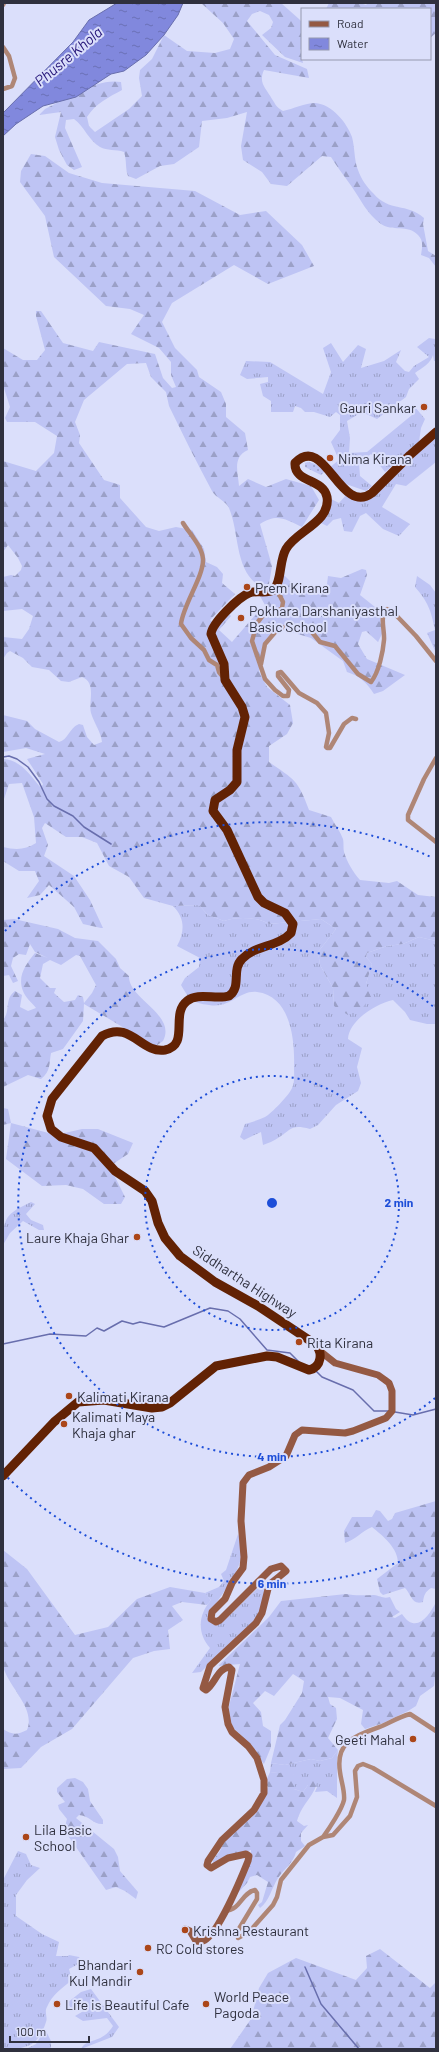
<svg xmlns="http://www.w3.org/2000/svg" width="439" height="2052" font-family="Barlow,sans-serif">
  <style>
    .grass { fill: url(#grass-tufts) }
    .forest { fill: url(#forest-firs); fill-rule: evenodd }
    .park { fill: url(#park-dots) }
    .water { fill: url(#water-ripples); stroke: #686ead }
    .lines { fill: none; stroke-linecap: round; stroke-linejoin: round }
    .stream { stroke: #686ead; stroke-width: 1.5 }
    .street { stroke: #af8676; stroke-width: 4.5 }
    .secondary { stroke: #945943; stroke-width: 7 }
    .highway { stroke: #622204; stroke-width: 9 }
    .ring { fill: none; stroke: #1d4ed8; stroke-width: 2; stroke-dasharray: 2 4 }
    .poi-dot { fill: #ab4619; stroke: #dbdffb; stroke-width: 1.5 }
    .labels { text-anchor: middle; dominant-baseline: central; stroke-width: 4; stroke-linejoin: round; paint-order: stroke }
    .poi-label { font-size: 14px; fill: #2f303e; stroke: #dbdffb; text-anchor: start }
    .street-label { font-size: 14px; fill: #2f303e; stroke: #dbdffb }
    .water-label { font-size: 15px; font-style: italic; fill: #241478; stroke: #dbdffb }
    .centre { fill: #1d4ed8; stroke: #dbdffb; stroke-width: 2 }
    .ring-label { font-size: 12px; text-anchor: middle; font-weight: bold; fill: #1d4ed8; stroke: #dbdffb; stroke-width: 4; stroke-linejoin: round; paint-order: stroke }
  </style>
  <defs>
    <pattern id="grass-tufts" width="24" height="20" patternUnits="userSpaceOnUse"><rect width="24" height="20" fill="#bec4f4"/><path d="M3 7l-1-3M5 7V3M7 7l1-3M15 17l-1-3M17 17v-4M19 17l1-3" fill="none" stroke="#9ba0c7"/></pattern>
    <pattern id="forest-firs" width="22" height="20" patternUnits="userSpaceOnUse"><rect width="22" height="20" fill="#bec4f4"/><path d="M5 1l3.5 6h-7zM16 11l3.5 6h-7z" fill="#9ba0c7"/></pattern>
    <pattern id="park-dots" width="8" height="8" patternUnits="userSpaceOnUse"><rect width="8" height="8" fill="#bec4f4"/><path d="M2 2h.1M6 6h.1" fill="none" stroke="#9ba0c7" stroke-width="1.8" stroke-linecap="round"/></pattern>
    <pattern id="water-ripples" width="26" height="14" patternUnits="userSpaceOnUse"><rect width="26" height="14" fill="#8188dd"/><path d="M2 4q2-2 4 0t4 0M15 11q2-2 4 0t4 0" fill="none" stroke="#6a70b5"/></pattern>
  </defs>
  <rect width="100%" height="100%" fill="#dbdffb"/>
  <!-- grass -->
  <path class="grass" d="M429,338L435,339L436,361H434L433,355C431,363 422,368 415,373L419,379L409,389L406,397L377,419L362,412L347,421L350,438L349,453L367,452L412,415L415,407L425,419L421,428L419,442L385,472L371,454L359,463L360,476L372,486L366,491L340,482L329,468L339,460L331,442L340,430V415L336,412L330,417L314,412H305L301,408L295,406L293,412H271V401L263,396L260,384L268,382V377L247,379L240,375L246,361L270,362L323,394L331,372L323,348L331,343L343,362L358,345L366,349L361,368L384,361L401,350L396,362L405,371L409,372L414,366L429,357L417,347Z
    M436,436V462L406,486L396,484L382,507L410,524L399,536L383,529L366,513L360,516L352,532L344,531L341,518L333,520L327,526L319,522L331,499L339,503L347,494L357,500Z
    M417,576L430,585L436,593V653L427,633L435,630C431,610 428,602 415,587Z
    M199,905L208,915L224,921C237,916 257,917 269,924L321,919L336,929L318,952L320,965L333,988L334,1006L366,984L372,964L366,957L367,953L387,946L403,944L419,937L436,941V1024H427L410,1020L405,1012L393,1000C376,1004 349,1020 348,1039L362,1048L357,1067L361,1083L358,1091L336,1105L318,1125L310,1129C291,1124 292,1129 278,1138C274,1141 268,1143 263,1145L261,1132L244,1140L240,1137L245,1124C252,1122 259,1120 265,1117C271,1114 290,1094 292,1088C295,1082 294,1074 294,1067C295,1041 291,996 257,992C239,990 231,1009 209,1005C192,1003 189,999 181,985L185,978L199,967L200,958L177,946C185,931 185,918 173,906Z
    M31,1202L35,1204L26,1214L31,1220L43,1225L44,1230H39L23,1221L10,1233L3,1245C3,1217 6,1214 31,1202Z
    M238,1534C253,1564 220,1592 208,1617L216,1626L220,1623C241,1608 255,1585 279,1574L270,1581L264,1590L263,1605L252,1624L233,1640L201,1672L192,1673L210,1648C197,1633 198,1615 211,1600L205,1593L219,1587L224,1581L221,1574L226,1570Z
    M338,1750L337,1760V1798L327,1791L315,1792L317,1787L308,1785L303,1792L294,1789V1775L270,1772L271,1763L285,1765L311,1759L320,1761L332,1758Z
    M18,1851L26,1854L31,1865L40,1868L27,1880L16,1895V1916L42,1934L59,1942L56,1956H68L69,1955L79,1957L82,1962L69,1969L72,1980C62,1988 52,1995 47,2007C44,2012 48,2017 46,2022C38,2047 26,2049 3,2049V1880Z
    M91,1989L119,2027L112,2037L81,2049C87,2037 101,2045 113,2026L107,2018L83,2021L75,2016L87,2009L82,2004L73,2010L67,2003L81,1992Z
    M45,2029L51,2041V2049H26L36,2044Z"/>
  <!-- forest -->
  <path class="forest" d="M201,3H281L299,19L302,22V48L300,50L303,63L285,57L262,35L271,28L273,22L269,15L260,11L252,14L247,21L275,55L307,69L309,78L264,70C258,83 266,88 272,99C276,105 276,107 283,111C293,109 305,103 315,103C332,104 347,123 352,137C355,148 354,160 358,170C361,179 367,187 373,193C390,213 406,202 424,218L423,224L428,251L436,256V267L429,258L421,255C422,248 424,241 418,235C408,224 392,232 381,224C367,214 361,200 352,187C345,177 337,167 331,157L322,156L287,186L271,184L262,172L243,160L241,146L247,112L227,118L202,121L199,147L174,164L160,166L136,179L128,176C125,168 127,161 124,152C116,149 107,151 100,147C89,141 84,126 74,119L66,120L65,128L82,167L74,170L67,165L59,150L55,137L61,112L39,115L45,109C68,98 96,78 121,82L122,90C109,97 95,104 87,117L89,126L95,132L129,109L142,96L139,78L140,70L152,59L164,35L187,51L215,53L230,49L234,39L223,23Z
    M329,3H360L366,5L368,3H436V33L430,38V9H326Z
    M31,154L45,156L69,173L102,183L195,191L240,215L266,211L302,245L314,266L268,284L234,265L172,303L162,322L175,348L197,370L199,377L221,392L226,404V417L245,433L248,450C232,457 238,472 239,486L248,479L266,487L286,479L311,486L319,500L302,527C285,519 277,513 260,524L272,566L269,584L261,587C234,571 240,534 229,508C226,501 216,498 212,491C197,463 183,435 169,406L166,392L151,377L146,363L127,364L84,400L75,422L80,435L79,443L104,480L120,485V498L146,527L159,531L176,527L192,530L204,549L206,562L217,567L223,574L222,583L235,594L210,620L215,624L228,613L231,616L219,630L232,642L256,614L266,607L260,596L272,591L280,576L284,575L297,588L326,592L328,576L341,578L362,569L366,570L367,575L360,595L380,611L382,634L378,642L366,631L362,632L358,644L367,659L405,675L383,691L374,694C367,683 360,676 347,672L343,661L311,638L278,628L264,643L259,671L267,687L290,705L293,723L287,734L269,746V762C295,780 298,780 309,810L331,817C335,825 340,831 343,839C344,844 343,848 344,852C347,862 353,872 360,880L389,883L397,881L418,895L436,897V941L419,937L403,944L387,946L367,953L366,957L372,964L366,984L371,997L363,1007L348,1015L334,1006L333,988L320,965L318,952L336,929L321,919L269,924C257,917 237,916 224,921L208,915L199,905L173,906L144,898L129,877L109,866L97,843L82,837H66L45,823L42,828L48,845L44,856L74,876L90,900L103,928H101L83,924L74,907L49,885L40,895L27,898L39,881L35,871H19L3,861V847C16,850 25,850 36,843L34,817L22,783L9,784L3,802V759C21,760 30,775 41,788L43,784L27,759L45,754L26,748L3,752V715L27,721L35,729L59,742C68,740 69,728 79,724L83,725L87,737L94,745L102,742C101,732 94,723 91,713C88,702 97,683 82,677L69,682L61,681L49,670L32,667L23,658L10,651L7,653L3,659V637L22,639L29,629L33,616L22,609L3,611V577L11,575L15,576L21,570L22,566L18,558L8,545L3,552V461L36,471L54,453L57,436L35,422H7L5,418L10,407L3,385V348L23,360H37L45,350L36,316V311H41L63,343L93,351L99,342L155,354L163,378L172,388L176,387L171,375V362L159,348L131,334L144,315L130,309L106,306L54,257L45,216L20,182L21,171Z
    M14,919L58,929L75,938L98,941L116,959L120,968L129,976C128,999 177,1014 163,1041L156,1046L151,1044L84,1004L83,1021L63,1049L51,1053C49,1063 51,1071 41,1079L28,1075L3,1087V1020C11,1011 4,999 15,991L22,995L20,1007L28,1011L36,1008C32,1003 25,997 23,991C17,976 26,964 35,953L48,958L35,952L30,944L26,955L19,954L13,958L11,966L18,981L13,983L9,975L3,976V920ZM76,955L80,956L96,985L92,993L84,1003L83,997L78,995L75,1000L64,1002L54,993L56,988H50L40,978L43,964L50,960L61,965Z
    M3,1108L8,1109L11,1123L56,1135L82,1129H98L133,1143L128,1154L113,1164V1173L125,1197L121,1204H104L83,1189L66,1185L42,1186L6,1159L11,1123L3,1125Z
    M436,1501V1589L431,1588C425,1592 424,1595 423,1602C412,1606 411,1594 405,1588L383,1595L380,1592L377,1579L398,1563C398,1548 383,1536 372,1527C362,1531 355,1540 345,1543L344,1531L352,1517H372L376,1510L380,1511L388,1521L392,1519L395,1513Z
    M3,1550L27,1569L75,1635L108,1627L137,1599L170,1587L205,1593L211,1600L207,1605L182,1602L172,1606L183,1620L168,1630L170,1649L154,1651L133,1658L72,1729L41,1747L21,1768L3,1769V1729C12,1735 17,1735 27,1730C36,1708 8,1687 3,1666Z
    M346,1594C355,1596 365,1595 374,1595C381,1596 383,1599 390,1597L396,1609L400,1612L392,1617L395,1618L402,1614C416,1635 429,1616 436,1602V1669L434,1686L420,1696L416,1706L408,1711L383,1723L365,1729L361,1724L363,1710L340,1698L328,1697L330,1704L336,1708L337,1719L328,1738L338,1750L332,1758L320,1761L311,1759L285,1765L271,1763L280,1725L285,1720L302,1693L304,1681L293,1674L274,1696L265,1691L253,1703L261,1712L263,1726L271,1731V1747L264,1764L241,1735L230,1725L229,1706L240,1664L218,1666L269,1617L281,1601Z
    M290,1768L294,1775V1789L303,1792L308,1785L307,1777H318C316,1796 303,1801 297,1821L304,1826L308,1825L301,1833V1841L305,1846L296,1852C294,1862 284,1869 278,1878C272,1887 269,1902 260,1908L258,1905L262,1902L268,1882L257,1875L250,1877L247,1883L236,1895L251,1856V1850L213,1864V1860L220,1851L226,1837L252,1817L268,1787L265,1783L270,1772L280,1773Z
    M75,1778L83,1782L88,1789L90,1801L103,1820V1824C94,1825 88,1815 79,1815L76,1818L114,1849L118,1857L120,1871L138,1892L136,1899L125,1891L116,1887L106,1890L64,1830L67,1819L59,1809L58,1805L65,1802L57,1792V1788L67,1779Z
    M380,1949L430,1988L436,1982V2049H230L251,2019L259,1988L268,1973L296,1958L356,1980L367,1968L366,1956Z"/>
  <!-- park -->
  <path class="park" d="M308,462L315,464L325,471L321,475L305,467V463Z"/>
  <!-- water -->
  <path class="water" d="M117,3H183L178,15L164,35L146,55L124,71L111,74L76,97L43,106L16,124L3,136V113L73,42L89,20Z"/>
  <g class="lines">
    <!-- stream -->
    <path class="stream" d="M3,757L9,756L17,759L28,767L39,782L47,799L54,806L73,816L84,827L111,844
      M3,1344L50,1334L86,1336L97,1328L104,1331L122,1321L133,1324L140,1322L164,1327L210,1308L228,1311L240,1319L267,1350L290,1353L299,1362
      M315,1370L322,1377L353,1390L374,1411H389
      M395,1412L413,1415L436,1409
      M305,1967L321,2004L359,2049"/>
    <!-- street -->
    <path class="street" d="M3,5L4,3
      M3,47L9,56L15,78L12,86L3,89
      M183,523C189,533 202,546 203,559C204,576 183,605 181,624L191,638L204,650L209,660L217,665L219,672L223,677
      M276,588L283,602L282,608L278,611H268L264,614L257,623L252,641L265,679L275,690L283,696H288L289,690L278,676V673L281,672L299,693L317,703L326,713L329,733L326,747L327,748H330L344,724L352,718L356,719
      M261,664L265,644L277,630L284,627L298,628L311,631L320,642L335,646L358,674L371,682C379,672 383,652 384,640C385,631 379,616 387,609L392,611L416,636L436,661
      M436,758L424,779L408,815V820L436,842
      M323,1837C329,1829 342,1809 344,1800C345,1791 341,1781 340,1772C335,1740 357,1736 382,1726C391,1722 399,1717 410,1714L436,1731
      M225,1911C242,1909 241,1893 255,1890L257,1893V1899L237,1932L238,1938L249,1932L273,1905L277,1897L281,1880L309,1845L323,1837L333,1835L350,1816L357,1797L355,1771L358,1766L363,1764L373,1768L436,1806"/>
    <!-- secondary -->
    <path class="secondary" d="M185,1929L190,1931L196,1941C198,1941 201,1942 203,1941C217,1937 242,1876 248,1861L249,1856L246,1854L228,1858L211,1868L207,1865L208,1861L222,1840L254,1810L264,1793V1780L257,1758L248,1746L232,1732L228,1724L225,1707L232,1670L229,1667C217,1669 215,1684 206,1690L203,1688L210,1666L256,1623L262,1613L269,1585L286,1571L281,1566L271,1569L220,1620L216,1622L211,1619L212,1612L225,1599L232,1583L243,1568L244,1557L241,1521L243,1483L249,1475L269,1467L286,1456L295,1435L302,1430L345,1433L353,1431L386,1418L392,1411V1391L389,1383L385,1380L378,1375L335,1363L320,1351"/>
    <!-- highway -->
    <path class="highway" d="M3,1476L54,1422L78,1402L104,1400L152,1408L162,1407L170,1403L216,1366L267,1356L277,1357L309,1370C322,1367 323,1352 315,1344L258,1306L215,1282L180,1256L165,1238L158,1223L152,1201L145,1191L115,1171L94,1148L61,1137L51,1129L47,1116L52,1099L102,1036C131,1020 141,1054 165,1050C190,1045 170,1014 187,1001C198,992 216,1000 229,996C242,987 231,970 242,959C255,945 278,947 291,933L293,924L285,913L264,903L258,897L227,830L213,811L215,800L230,790L237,782V750L245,717L242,707L225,680L224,664L211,634C212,623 239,597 249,593C257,590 266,594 274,590C282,580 279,561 286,549C296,531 331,522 327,497C323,478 294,483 295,463C325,432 340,517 372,493L410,455L436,432"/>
  </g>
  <!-- distance rings -->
  <g class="ring">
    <circle cx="272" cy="1203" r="127"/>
    <path d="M435 1398A254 254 0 1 1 435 1008"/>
    <path d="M433 1548A381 381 0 0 1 5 1475M5 931A381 381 0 0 1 433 858"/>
  </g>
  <!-- markers -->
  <g class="poi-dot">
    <circle cx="424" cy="407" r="4"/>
    <circle cx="330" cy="458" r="4"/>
    <circle cx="247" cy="587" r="4"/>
    <circle cx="241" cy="618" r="4"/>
    <circle cx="137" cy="1237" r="4"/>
    <circle cx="299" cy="1342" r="4"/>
    <circle cx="69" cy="1396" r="4"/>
    <circle cx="64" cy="1424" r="4"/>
    <circle cx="413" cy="1739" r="4"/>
    <circle cx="26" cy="1837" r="4"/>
    <circle cx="185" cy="1930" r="4"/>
    <circle cx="148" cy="1948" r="4"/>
    <circle cx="140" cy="1972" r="4"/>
    <circle cx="57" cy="2004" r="4"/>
    <circle cx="206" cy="2004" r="4"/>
  </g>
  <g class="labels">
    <!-- poi labels -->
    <g class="poi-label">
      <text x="416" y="407" text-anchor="end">Gauri Sankar</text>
      <text x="338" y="458">Nima Kirana</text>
      <text x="255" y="587">Prem Kirana</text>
      <text x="249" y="610">Pokhara Darshaniyasthal<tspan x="249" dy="16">Basic School</tspan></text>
      <text x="129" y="1237" text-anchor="end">Laure Khaja Ghar</text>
      <text x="307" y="1342">Rita Kirana</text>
      <text x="77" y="1396">Kalimati Kirana</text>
      <text x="72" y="1416">Kalimati Maya<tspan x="72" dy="16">Khaja ghar</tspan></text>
      <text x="405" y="1739" text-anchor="end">Geeti Mahal</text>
      <text x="34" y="1829">Lila Basic<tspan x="34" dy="16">School</tspan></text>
      <text x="193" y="1930">Krishna Restaurant</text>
      <text x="156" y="1948">RC Cold stores</text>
      <text x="132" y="1964" text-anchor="end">Bhandari<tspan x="132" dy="16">Kul Mandir</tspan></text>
      <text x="214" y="1996">World Peace<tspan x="214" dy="16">Pagoda</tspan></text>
      <text x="65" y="2004">Life is Beautiful Cafe</text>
    </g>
    <!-- street labels -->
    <g class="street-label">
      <text transform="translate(245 1281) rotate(33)">Siddhartha Highway</text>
    </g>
    <!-- water labels -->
    <g class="water-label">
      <text transform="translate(68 56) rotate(-40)">Phusre Khola</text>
    </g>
  </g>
  <circle cx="272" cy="1203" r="6" class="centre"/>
  <g class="ring-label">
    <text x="399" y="1207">2 min</text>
    <text x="272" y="1461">4 min</text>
    <text x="272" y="1588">6 min</text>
  </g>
  <!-- border -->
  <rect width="439" height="2052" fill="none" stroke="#2f303e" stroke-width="8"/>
  <!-- legend -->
  <rect x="301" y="8" width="130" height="52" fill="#dbdffb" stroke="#9699af"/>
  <rect x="309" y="21" width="20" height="6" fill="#945943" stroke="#9699af"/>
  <text x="337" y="28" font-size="12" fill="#2f303e">Road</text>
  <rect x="309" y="38" width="20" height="12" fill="url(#water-ripples)" stroke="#9699af"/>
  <text x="337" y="48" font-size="12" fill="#2f303e">Water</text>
  <!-- scale -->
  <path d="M10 2036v6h79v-6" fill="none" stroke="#2f303e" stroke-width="2"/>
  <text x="16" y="2036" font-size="12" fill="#2f303e" stroke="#dbdffb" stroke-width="3" paint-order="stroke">100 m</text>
</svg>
